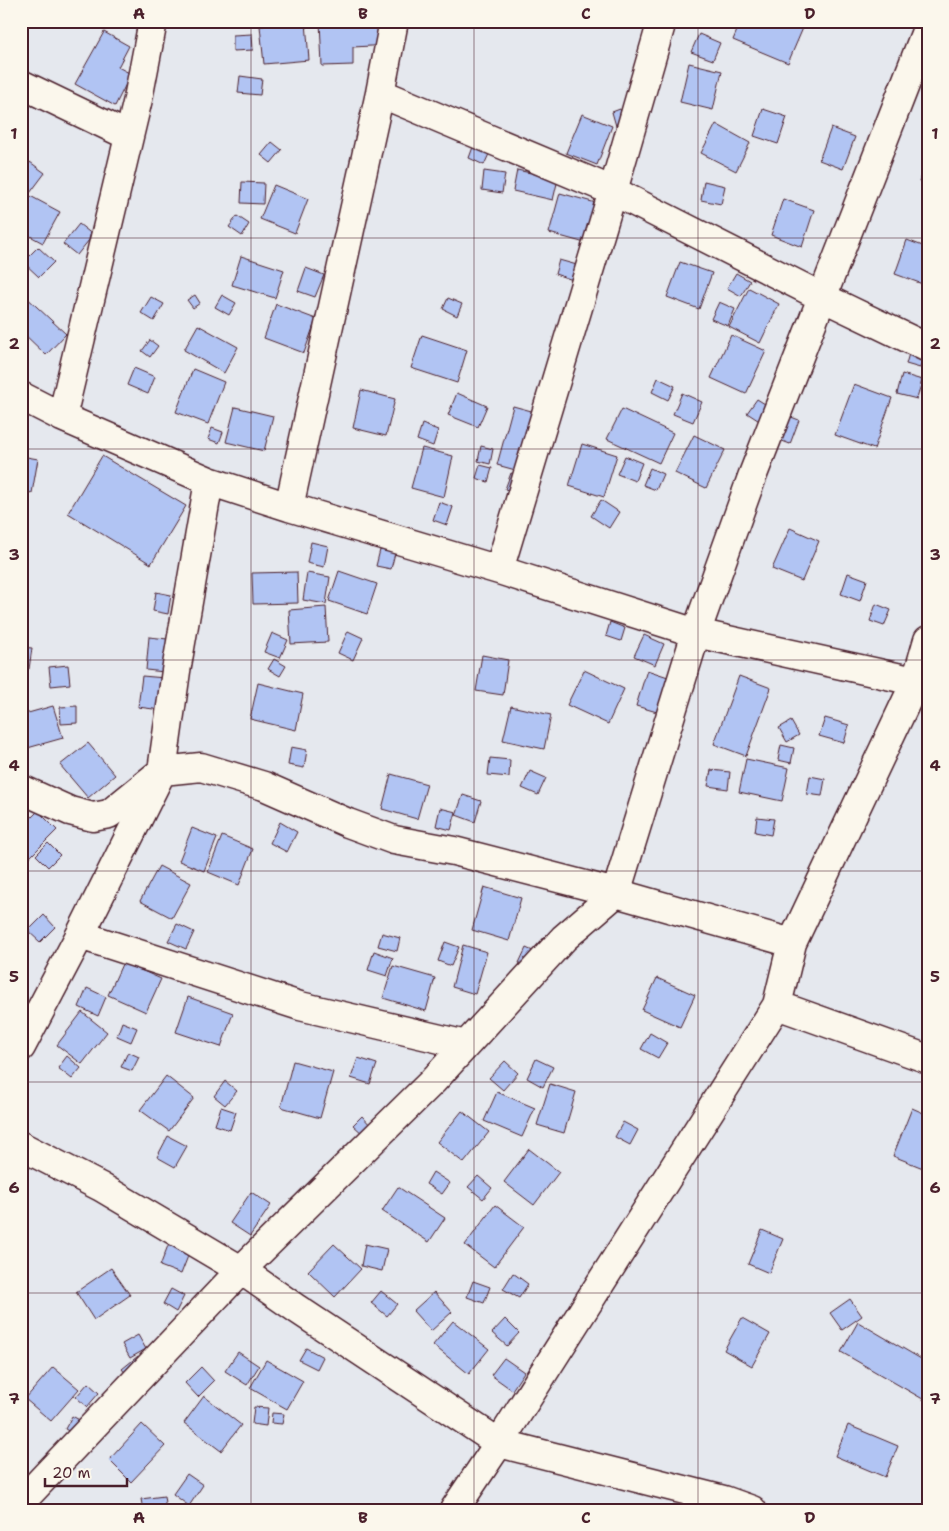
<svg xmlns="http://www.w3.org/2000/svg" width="949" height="1531" font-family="'Shantell Sans',sans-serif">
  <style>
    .building { fill: #b1c4f3; stroke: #4a1f2b }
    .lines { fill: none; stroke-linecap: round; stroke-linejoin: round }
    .minor-casing { stroke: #4a1f2b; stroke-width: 31 }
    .minor { stroke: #fbf7ec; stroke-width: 28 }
    .grid { fill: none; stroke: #4a1f2b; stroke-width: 1; stroke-opacity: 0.55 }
    .neatline { fill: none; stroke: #4a1f2b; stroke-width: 2 }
    .grid-label { font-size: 16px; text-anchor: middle; font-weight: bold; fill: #4a1f2b }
  </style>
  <rect width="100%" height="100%" fill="#e5e8ee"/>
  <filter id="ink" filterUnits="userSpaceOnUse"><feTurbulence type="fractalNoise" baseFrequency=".02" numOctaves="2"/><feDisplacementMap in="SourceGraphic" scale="10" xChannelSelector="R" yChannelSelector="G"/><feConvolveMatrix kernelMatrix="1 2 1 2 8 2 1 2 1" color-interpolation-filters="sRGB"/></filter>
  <g filter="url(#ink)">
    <!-- building -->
    <path class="building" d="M320,21H388L389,45L353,47V65L322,66Z
      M741,21L773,22L806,21L788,63L733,40Z
      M306,22L309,60L264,64L260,26Z
      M104,32L129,46L118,67L131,74L115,106L75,84Z
      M252,34L253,50L233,51V35Z
      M699,34L720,43L713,60L691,52Z
      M689,63L722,71L713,110L680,102Z
      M240,76L262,79L260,95L238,93Z
      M620,109L625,124L616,126L612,112Z
      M763,109L787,117L778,144L754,136Z
      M582,114L612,126L597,165L566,153Z
      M716,124L750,143L736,171L701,153Z
      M831,128L855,137L843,169L819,160Z
      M272,142L282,150L271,163L261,155Z
      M473,147L489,154L484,165L469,158Z
      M21,154L27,157L21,166Z
      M928,156V184L919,181Z
      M30,162L45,173L30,193L21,186V174Z
      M517,170L558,179L553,200L513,191Z
      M484,171L505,174L502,193L482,190Z
      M704,181L725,186L721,204L701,200Z
      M242,182L264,183L263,204L241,203Z
      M274,185L308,199L295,233L260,219Z
      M21,191L60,212L43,243L21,231Z
      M560,193L596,203L585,243L549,233Z
      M783,199L814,210L802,247L771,235Z
      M237,216L249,224L242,236L229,227Z
      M79,224L93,235L77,255L63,244Z
      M907,240L928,248V286L895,274Z
      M38,247L54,262L39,277L23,262Z
      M241,256L284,270L275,298L232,285Z
      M559,260L577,265L573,280L555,274Z
      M680,262L712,273L699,309L667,297Z
      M306,268L324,275L315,297L298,291Z
      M736,273L750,281L741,296L727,288Z
      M749,288L779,304L760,343L729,327Z
      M22,293L66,334L46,355L21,331Z
      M195,295L200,303L193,308L187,300Z
      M222,295L236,303L229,315L215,307Z
      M151,297L164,304L154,321L141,313Z
      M448,298L462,304L457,316L443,309Z
      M719,302L735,309L728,326L711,319Z
      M276,304L316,319L304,353L264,338Z
      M198,325L238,347L224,373L184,350Z
      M422,335L467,350L457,383L411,368Z
      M731,335L766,351L746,394L711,378Z
      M150,340L158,346L150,357L142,351Z
      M910,350L924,355L920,368L906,364Z
      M134,368L155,377L148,394L127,385Z
      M193,369L224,382L208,424L176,412Z
      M902,374L922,380L917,399L897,394Z
      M658,378L675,386L668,400L652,392Z
      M854,384L892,398L874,449L835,435Z
      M361,390L395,399L386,436L353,428Z
      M457,393L487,406L478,427L448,415Z
      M682,393L702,402L693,422L673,414Z
      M757,399L773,409L764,424L747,413Z
      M513,406L550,416L534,475L497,465Z
      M235,407L273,416L264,451L226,442Z
      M622,409L673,433L659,463L607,439Z
      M781,413L799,420L790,444L772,437Z
      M422,424L438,430L433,446L417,440Z
      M212,428L223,432L219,443L208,439Z
      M694,435L725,450L706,488L675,473Z
      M582,444L617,455L604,497L569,486Z
      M481,446L493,449L490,464L478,461Z
      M422,448L453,456L444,497L411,488Z
      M21,456L38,459L32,493L21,491Z
      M102,456L186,506L151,564L68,513Z
      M625,456L642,463L635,481L617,474Z
      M480,465L492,468L488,482L476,478Z
      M650,468L663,474L656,490L643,485Z
      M511,473L527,479L521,495L505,489Z
      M601,500L619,512L609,528L591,516Z
      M439,502L453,507L447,525L433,520Z
      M790,528L819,541L802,581L772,569Z
      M311,542L328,546L324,567L307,563Z
      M380,550L395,553L391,569L376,566Z
      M339,571L377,584L367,614L329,601Z
      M297,572L298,603L253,604L252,573Z
      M307,573L330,577L326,604L303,600Z
      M848,573L867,580L860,601L841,594Z
      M156,592L171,595L168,614L153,611Z
      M876,604L891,610L884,626L870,621Z
      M326,607L328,642L291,644L289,610Z
      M610,622L625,628L621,641L606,636Z
      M348,631L363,638L353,660L338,653Z
      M272,633L288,640L280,658L264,652Z
      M644,635L664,644L655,665L634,656Z
      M149,637L186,641L183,674L146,670Z
      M21,647L32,648L29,669L21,667Z
      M482,655L508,660L503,695L476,691Z
      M274,659L286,666L280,676L268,669Z
      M68,665L70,684L51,686L49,667Z
      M584,670L624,689L608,724L567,705Z
      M647,670L689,684L678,718L636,706Z
      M21,671H23L24,712H21Z
      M142,676L165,678L161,710L138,707Z
      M739,676L771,688L746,756L714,744Z
      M258,683L303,694L296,730L250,719Z
      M53,706L63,738L24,749L21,741V715Z
      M77,706V723L61,724L60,707Z
      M511,706L551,715L544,749L503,740Z
      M825,718L849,725L844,743L819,736Z
      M791,721L799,735L787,742L779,728Z
      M88,743L115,775L88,798L60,765Z
      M781,745L794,748L791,763L778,760Z
      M291,747L307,750L304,768L288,765Z
      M490,758L510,760L509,777L488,775Z
      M746,759L789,768L782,801L739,792Z
      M711,770L730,772L728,789L708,786Z
      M530,771L546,778L538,795L522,788Z
      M391,774L427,784L417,819L382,809Z
      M810,776L825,779L822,796L807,794Z
      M463,795L481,801L475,822L456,815Z
      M440,808L456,812L451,830L436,826Z
      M38,811L57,830L29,858L21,850V828Z
      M757,817L774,819L771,835L755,832Z
      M280,822L297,832L287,852L270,843Z
      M192,828L217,838L204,871L179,861Z
      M222,836L253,849L239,885L208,872Z
      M48,843L60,855L48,867L36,855Z
      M159,866L191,883L172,918L140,901Z
      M484,887L521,898L509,941L472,930Z
      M44,915L55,927L40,942L28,931Z
      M177,924L194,932L186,949L168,941Z
      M382,933L400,938L397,951L378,946Z
      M445,942L459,947L451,966L438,961Z
      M463,945L487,952L475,994L452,987Z
      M526,948L542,955L536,970L519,963Z
      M374,951L393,958L387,976L368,970Z
      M123,962L161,979L146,1012L108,995Z
      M393,966L435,978L426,1011L383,998Z
      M657,978L695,995L680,1027L642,1010Z
      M87,988L106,997L98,1016L79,1007Z
      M188,997L233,1013L221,1047L176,1032Z
      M82,1012L107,1032L82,1064L57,1045Z
      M122,1022L137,1028L131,1042L117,1036Z
      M650,1033L667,1043L658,1058L641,1049Z
      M128,1052L139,1057L132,1071L121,1067Z
      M67,1056L81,1068L72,1079L58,1068Z
      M358,1058L377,1064L370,1084L351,1078Z
      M536,1059L553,1067L543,1087L527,1078Z
      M293,1061L333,1072L320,1118L281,1107Z
      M505,1061L518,1073L503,1090L489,1078Z
      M166,1076L194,1098L169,1131L140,1110Z
      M225,1081L237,1091L225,1105L214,1096Z
      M550,1084L576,1092L564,1133L537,1125Z
      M497,1092L535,1108L522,1137L484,1121Z
      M221,1107L236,1112L230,1130L215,1125Z
      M912,1108L928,1115V1170L893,1156Z
      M462,1111L489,1132L464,1163L437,1142Z
      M362,1116L372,1127L364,1135L353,1125Z
      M623,1122L638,1130L630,1145L615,1137Z
      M168,1136L187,1146L175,1167L157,1157Z
      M529,1149L559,1172L534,1205L504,1182Z
      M433,1172L450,1183L442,1194L426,1184Z
      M478,1176L492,1188L483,1199L468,1187Z
      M398,1187L445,1218L429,1242L382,1211Z
      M251,1192L271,1205L250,1236L230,1223Z
      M495,1205L524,1227L494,1267L465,1245Z
      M762,1230L783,1239L769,1273L748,1264Z
      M169,1243L190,1251L181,1274L160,1266Z
      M334,1244L361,1269L335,1297L308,1271Z
      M365,1244L387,1249L382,1271L361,1266Z
      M23,1257L26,1268L21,1269V1258Z
      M111,1268L130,1295L94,1320L76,1292Z
      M513,1273L528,1284L519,1298L503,1289Z
      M473,1281L490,1287L484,1303L467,1297Z
      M171,1289L184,1296L176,1312L163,1304Z
      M381,1291L397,1304L387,1316L371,1303Z
      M434,1292L452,1312L431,1331L413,1311Z
      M850,1299L862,1316L842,1330L830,1313Z
      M742,1318L770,1334L752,1366L724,1350Z
      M505,1319L519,1333L507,1346L492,1333Z
      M453,1321L489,1349L469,1374L433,1345Z
      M858,1322L928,1363V1402L841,1352Z
      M138,1335L146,1349L130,1358L122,1344Z
      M306,1348L323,1357L317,1369L299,1360Z
      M238,1352L259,1366L247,1385L225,1371Z
      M138,1356L146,1366L130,1379L122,1369Z
      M504,1358L524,1372L512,1390L491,1375Z
      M266,1360L303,1381L287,1409L250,1388Z
      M53,1367L79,1389L51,1421L25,1399Z
      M201,1367L214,1381L198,1397L185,1383Z
      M88,1383L99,1393L87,1407L76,1397Z
      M204,1396L241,1425L221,1451L184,1423Z
      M254,1407L268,1408L266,1426L252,1424Z
      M272,1413L284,1414L282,1424L271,1423Z
      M72,1416L89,1425L81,1438L65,1429Z
      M142,1424L165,1446L131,1482L109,1460Z
      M848,1425L898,1446L885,1477L835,1456Z
      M187,1474L203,1485L189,1506L173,1494Z
      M164,1496L166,1510H143L141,1499Z"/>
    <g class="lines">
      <defs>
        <path id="minor" d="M21,84L129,136
          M380,93L613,191L822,297L928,348
          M21,396L62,417L209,481L289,507L499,570L696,633L928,684
          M62,417L138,99L153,21
          M289,507L380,93L394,21
          M499,570L613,191L662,21
          M21,789L70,811L93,817L109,814L162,771L201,767L264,786L348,823L394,840L454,851L616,893L792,943
          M80,935L300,1006L466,1045
          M777,1005L928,1059
          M21,1047L80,935L162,771L176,671L209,481
          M21,1146L101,1187L241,1270L297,1309L499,1443L724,1500L752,1510
          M21,1502L241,1270L433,1081L564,938L616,893L696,633L752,477L928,26
          M454,1510L499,1443L777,1005L792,943L916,681L928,640"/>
      </defs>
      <!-- minor casing -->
      <use href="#minor" class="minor-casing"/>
      <!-- minor -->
      <use href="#minor" class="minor"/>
    </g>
  </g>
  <!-- grid -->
  <path class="grid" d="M251,21V1510M474,21V1510M698,21V1510M21,238H928M21,449H928M21,660H928M21,871H928M21,1082H928M21,1293H928"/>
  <!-- margin -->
  <rect width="949" height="1531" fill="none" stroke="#fbf7ec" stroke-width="55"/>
  <!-- scale -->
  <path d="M45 1478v8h82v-8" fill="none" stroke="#4a1f2b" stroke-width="2.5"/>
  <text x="52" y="1478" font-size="15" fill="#4a1f2b" stroke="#fbf7ec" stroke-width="4" paint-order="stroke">20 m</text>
  <rect x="28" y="28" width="894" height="1476" class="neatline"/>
  <g class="grid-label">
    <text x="139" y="19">A</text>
    <text x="363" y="19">B</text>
    <text x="586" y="19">C</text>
    <text x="810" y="19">D</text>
    <text x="14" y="139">1</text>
    <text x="935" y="139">1</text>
    <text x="14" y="349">2</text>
    <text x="935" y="349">2</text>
    <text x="14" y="560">3</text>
    <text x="935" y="560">3</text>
    <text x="14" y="771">4</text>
    <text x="935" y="771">4</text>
    <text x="14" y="982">5</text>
    <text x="935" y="982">5</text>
    <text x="14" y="1193">6</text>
    <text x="935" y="1193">6</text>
    <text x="14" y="1404">7</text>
    <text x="935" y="1404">7</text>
    <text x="139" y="1523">A</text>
    <text x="363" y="1523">B</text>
    <text x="586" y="1523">C</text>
    <text x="810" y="1523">D</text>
  </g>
</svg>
